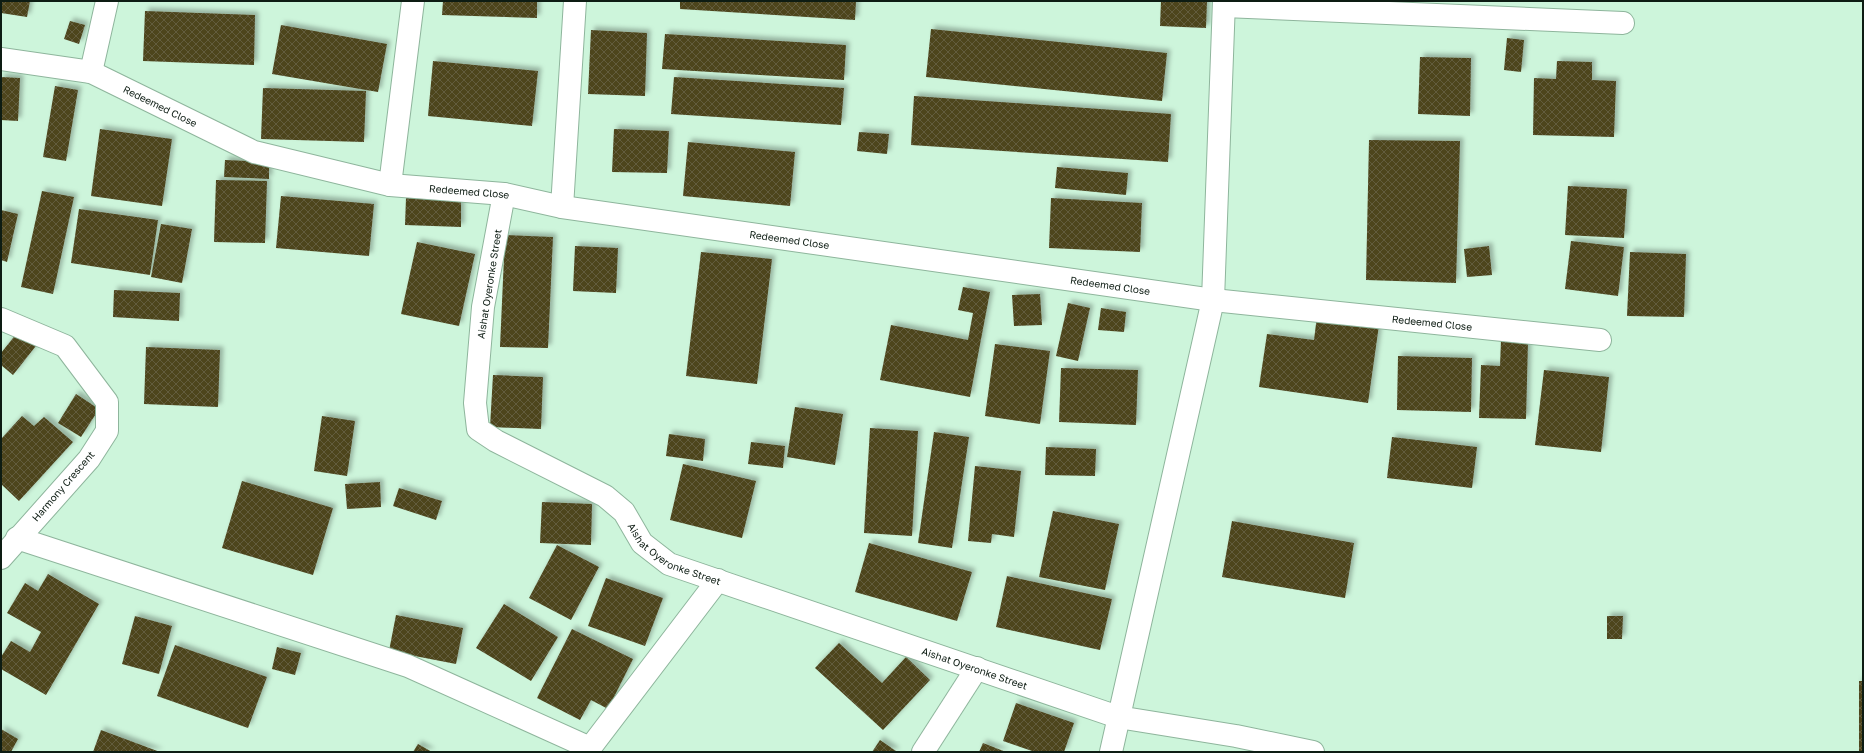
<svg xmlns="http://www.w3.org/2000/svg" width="1864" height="753" font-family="'Golos Text',sans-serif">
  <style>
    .building { fill: url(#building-cross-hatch); filter: url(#shadow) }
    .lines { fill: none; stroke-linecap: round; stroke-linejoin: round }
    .minor-casing { stroke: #8eb59c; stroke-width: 24 }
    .minor { stroke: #fff; stroke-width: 22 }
    .labels { text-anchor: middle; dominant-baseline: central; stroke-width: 4; stroke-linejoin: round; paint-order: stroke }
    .street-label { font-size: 10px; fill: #0d1c13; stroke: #fff }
  </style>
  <defs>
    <pattern id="building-cross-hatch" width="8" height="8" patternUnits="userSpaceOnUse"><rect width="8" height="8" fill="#4d441f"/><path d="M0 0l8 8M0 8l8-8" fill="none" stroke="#625c3e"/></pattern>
    <filter id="shadow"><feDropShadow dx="3.5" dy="-3.5" stdDeviation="2" flood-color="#0004"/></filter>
  </defs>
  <rect width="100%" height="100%" fill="#cdf5db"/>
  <!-- building -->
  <path class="building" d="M1,1H30L27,17L1,13Z
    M443,1H537V18L442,15Z
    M680,1H856L855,20L680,9Z
    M1161,1H1207L1206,28L1160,26Z
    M145,11L255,15L254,65L143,61Z
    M70,21L85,25L79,44L64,39Z
    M281,25L387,44L378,92L272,74Z
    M931,29L1167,53L1162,101L926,77Z
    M591,30L647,33L645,96L588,94Z
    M665,34L846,45L844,80L662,69Z
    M1507,38L1524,40L1521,72L1504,70Z
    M1420,57L1471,58L1470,116L1418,114Z
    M433,61L538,71L532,126L428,116Z
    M1557,61L1592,62V80L1616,81L1614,137L1533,135L1534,78L1556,79Z
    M1,77L20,78L18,121L1,120Z
    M674,77L844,88L841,125L671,114Z
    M55,86L78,90L66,161L43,157Z
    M263,88L366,91L364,142L261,139Z
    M914,96L1171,114L1168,162L911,145Z
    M100,129L172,139L162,206L91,196Z
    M614,129L669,131L667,173L612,172Z
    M859,132L889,134L887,154L857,151Z
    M1369,140L1460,141L1456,283L1366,280Z
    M688,142L795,152L790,206L683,196Z
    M225,160L269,162V179L224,177Z
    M1057,167L1128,173L1126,195L1055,188Z
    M216,180L267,181L265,243L214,242Z
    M1568,186L1627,189L1624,238L1565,235Z
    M42,191L74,197L53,294L21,287Z
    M281,196L374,204L369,256L276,248Z
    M406,198L461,200V227L405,225Z
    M1051,198L1142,203L1140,252L1049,248Z
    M79,209L158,220L150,275L71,263Z
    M1,210L18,214L7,262L1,260Z
    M161,224L192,229L182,283L151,277Z
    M505,235L553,237L548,348L500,347Z
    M1571,241L1624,247L1618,296L1565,289Z
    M417,242L475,254L459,326L401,314Z
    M575,246L618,248L616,293L573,291Z
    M1489,246L1492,275L1467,277L1464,249Z
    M701,252L772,259L757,384L686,376Z
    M1630,252L1686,254L1684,317L1627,316Z
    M963,287L990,292L970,397L880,380L891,325L968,340L973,313L958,310Z
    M114,290L180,293L179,321L113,317Z
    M1040,294L1042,325L1014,326L1012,295Z
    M1068,303L1090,308L1078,361L1056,356Z
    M1101,308L1126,312L1124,332L1098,330Z
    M1317,316L1379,325L1368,403L1259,387L1267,334L1314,340Z
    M21,328L39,342L13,375L1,365V353Z
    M1501,340L1528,341L1526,419L1479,418L1481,365L1500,366Z
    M995,344L1050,351L1040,424L985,416Z
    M146,347L220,350L218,407L144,404Z
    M1398,356L1472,358L1471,412L1397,410Z
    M1061,368L1138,370L1136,425L1059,422Z
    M1544,370L1609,377L1601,452L1535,445Z
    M493,375L543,377L541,429L490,427Z
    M76,394L99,409L81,437L58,423Z
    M795,407L843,414L835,465L787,457Z
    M22,416L34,426L44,417L73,442L19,501L1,484V439Z
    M322,416L355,421L347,476L314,471Z
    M870,428L918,431L912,536L864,533Z
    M934,432L969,437L952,548L918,543Z
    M669,434L705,439L703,461L666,456Z
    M1392,437L1477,447L1472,488L1387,478Z
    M751,442L785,446L783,468L748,464Z
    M1046,447L1096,449L1095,476L1045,475Z
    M683,464L756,481L742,538L670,520Z
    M975,466L1021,471L1014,537L992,534L991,543L968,541Z
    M242,481L333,508L313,575L222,548Z
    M380,482L381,507L347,509L345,484Z
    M399,488L442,501L436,520L393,506Z
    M542,502L592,504L591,545L540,543Z
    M1053,511L1119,524L1105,590L1039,577Z
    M1232,521L1354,543L1345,598L1222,577Z
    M869,543L972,572L957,621L855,592Z
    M557,545L599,567L571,620L529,598Z
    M48,574L99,604L46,695L1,669V657L11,641L30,652L41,632L7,613L25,583L38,591Z
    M1007,576L1112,599L1100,650L996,627Z
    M606,578L663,598L645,646L588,626Z
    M504,604L558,637L531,681L476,648Z
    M396,615L463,628L456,664L389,651Z
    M135,616L172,626L159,674L122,664Z
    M1607,616H1623L1622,639H1607Z
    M572,629L633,659L608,709L591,700L580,720L537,698Z
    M839,643L882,683L906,657L930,680L883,730L815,668Z
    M175,645L267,677L248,728L157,696Z
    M277,647L301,653L295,675L272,669Z
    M1859,681H1863V752H1859Z
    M1016,703L1074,723L1064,752H1035L1003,741Z
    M1,729L18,739L11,752H1Z
    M101,730L160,752H93Z
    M880,740L896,751L895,752H872Z
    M983,743L1006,752H979Z
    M418,744L432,752H413Z"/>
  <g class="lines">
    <defs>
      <g id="minor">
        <path d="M1224,6L1623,23"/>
        <path id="s1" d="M1,59L91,72L254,152L390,185L504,194L562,207L1213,300L1600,340"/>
        <path d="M91,72L107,1"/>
        <path d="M390,185L413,1"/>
        <path id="s2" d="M504,194L483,307L475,403L478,429L496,441L605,496L624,512L642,543L669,564L1118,717L1236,736L1313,752"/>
        <path d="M562,207L575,1"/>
        <path d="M1,319L65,346L107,402V431L89,459L1,558"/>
        <path d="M17,538L408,666L590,748"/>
        <path d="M587,752L718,580"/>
        <path d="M923,752L977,668"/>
        <path d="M1111,752L1213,300L1224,1"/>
      </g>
    </defs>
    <!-- minor casing -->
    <use href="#minor" class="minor-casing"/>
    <!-- minor -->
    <use href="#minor" class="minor"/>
  </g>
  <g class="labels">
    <!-- street labels -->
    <g class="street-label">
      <text stroke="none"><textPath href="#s1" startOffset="168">Redeemed Close</textPath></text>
      <text stroke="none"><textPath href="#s1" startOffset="492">Redeemed Close</textPath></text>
      <text stroke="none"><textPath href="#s1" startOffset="816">Redeemed Close</textPath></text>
      <text transform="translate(489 284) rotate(-81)">Aishat Oyeronke Street</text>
      <text stroke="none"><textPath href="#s1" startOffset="1140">Redeemed Close</textPath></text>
      <text stroke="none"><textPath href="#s1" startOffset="1464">Redeemed Close</textPath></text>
      <text transform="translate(63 486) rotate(-49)">Harmony Crescent</text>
      <text stroke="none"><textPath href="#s2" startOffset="475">Aishat Oyeronke Street</textPath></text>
      <text stroke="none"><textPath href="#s2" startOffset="799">Aishat Oyeronke Street</textPath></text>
    </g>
  </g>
  <!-- border -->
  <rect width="1864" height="753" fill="none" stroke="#0d1c13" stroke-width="4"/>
</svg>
